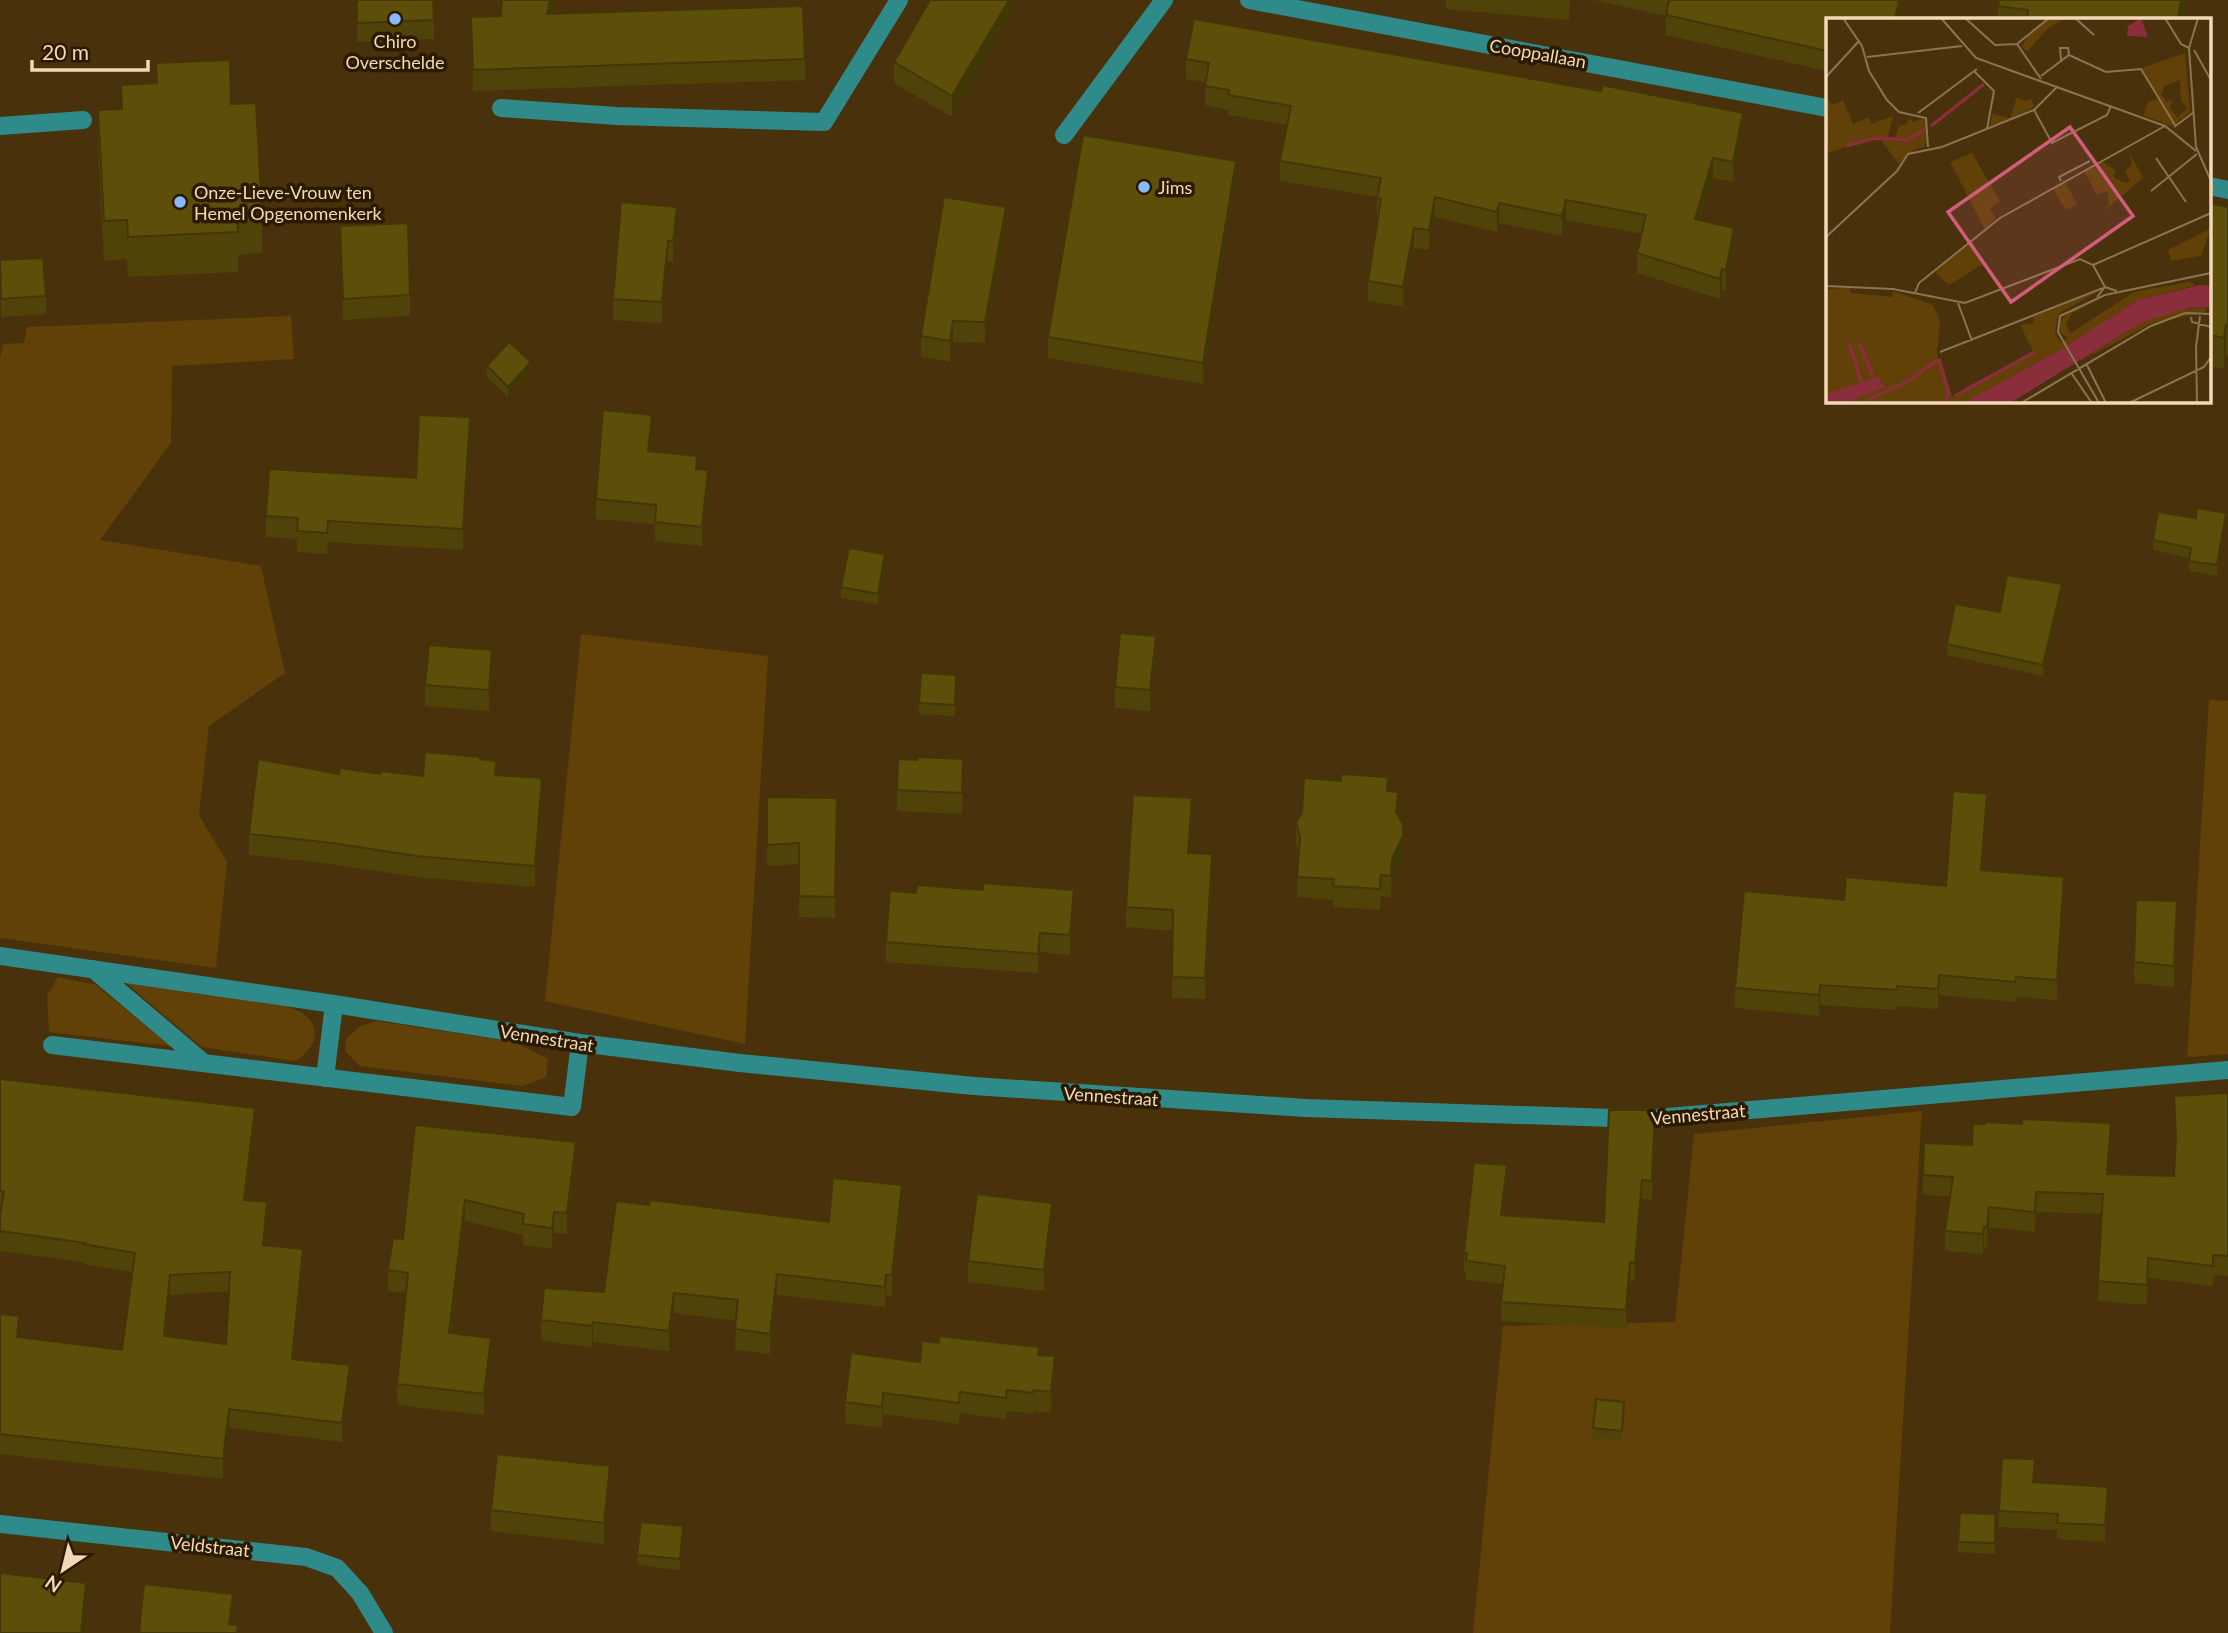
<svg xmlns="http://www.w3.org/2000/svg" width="2228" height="1633" font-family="Lato,sans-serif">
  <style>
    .green { fill: #614107 }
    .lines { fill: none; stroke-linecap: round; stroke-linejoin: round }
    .minor { stroke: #2f8a8a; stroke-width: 18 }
    .wall { fill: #504309; fill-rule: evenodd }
    .shaded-wall { fill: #413707 }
    .building { fill: #5d4e0a; stroke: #413707; stroke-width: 2; fill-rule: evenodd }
    .poi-dot { fill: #88bafc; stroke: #2c1a00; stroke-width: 2.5 }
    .labels { text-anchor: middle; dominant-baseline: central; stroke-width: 7; stroke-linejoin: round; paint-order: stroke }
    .poi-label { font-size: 18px; fill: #f2d9b8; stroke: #2c1a00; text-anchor: start }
    .street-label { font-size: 18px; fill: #f2d9b8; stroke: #2c1a00 }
    .inset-river { fill: none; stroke: #8b2e3c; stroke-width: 3.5 }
    .inset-road { fill: none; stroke: #8d7450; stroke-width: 2 }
    .view { fill: #d35c7c; fill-opacity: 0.15; stroke: #d35c7c; stroke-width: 3.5 }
    .inset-edge { fill: none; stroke: #f2d9b8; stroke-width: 3.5 }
  </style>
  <rect width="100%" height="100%" fill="#49310b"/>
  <!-- green -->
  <path class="green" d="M291,316L294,359L172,366L171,443L100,540L261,566L285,673L209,726L199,815L227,862L216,968L0,938V358L3,344L24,343L27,327Z
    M581,634L768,656L745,1044L545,1001Z
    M2209,700L2228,701V1054L2187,1057Z
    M58,977L96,985L170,1046L49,1032L47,996Z
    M126,983L286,1006C292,1009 301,1011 306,1016C324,1032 312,1051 295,1061L202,1047Z
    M376,1021L515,1042L548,1059L546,1077L523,1086L360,1066L345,1051L346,1039L359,1027Z
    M1922,1111L1890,1633H1473L1503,1326L1675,1322L1694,1134Z"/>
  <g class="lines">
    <!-- minor -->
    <path class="minor" d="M1249,0L1827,108
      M501,108L617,116L824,122L899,0
      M0,126L83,120
      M1064,135L1164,0
      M2209,186L2228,190
      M0,956L334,1004L580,1043L740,1063L974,1086L1306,1108L1643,1119L2228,1070
      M93,969L204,1063
      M52,1045L572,1107L580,1043
      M325,1078L334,1004
      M0,1524L306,1557L337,1568L360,1593L384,1633"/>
  </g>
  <!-- wall -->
  <path class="wall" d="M357,0L434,20V39L357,42Z
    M502,0H554L552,14L805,59V80L473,91L471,17L501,16Z
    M1015,0V11L952,117L894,83V62Z
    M1446,0H1570L1569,20L1446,9Z
    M1594,0H1903L1899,19H1827V71L1666,35V16Z
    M2187,0L2183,19H1998V6Z
    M1186,59L1743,133L1733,182L1713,178L1700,220L1734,248L1726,290L1722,289L1720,299L1637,273V253L1642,234L1566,220L1562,236L1499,223L1497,232L1435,217L1429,250L1414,248L1403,307L1368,301V281L1378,219L1377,218V197L1280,181V161L1287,125L1228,115V110L1205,105V82L1186,79Z
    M156,63L231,104L262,213V253L238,255V272L128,277L127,259L104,261L98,150V110L121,109V85L156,83Z
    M1236,182L1203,384L1048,358V337Z
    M2209,198L2212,204L2228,207V356H2226L2224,369L2209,366Z
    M340,226L410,295V316L343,320Z
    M677,228L673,262L668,261L662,323L613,320V299Z
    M1006,228L985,343L953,342L950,362L921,357V336Z
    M0,260L46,296V314L1,317Z
    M487,366L531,373L508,397L487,377Z
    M652,434L650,452L697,469L708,490L702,546L655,541V524L596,519V499Z
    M470,438L463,550L328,542L327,554L297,552V539L266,537V516L416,478Z
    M2226,523L2217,576L2189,571V558L2153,550V540Z
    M885,565L878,604L841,598V587Z
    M2062,595L2043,676L1947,655V644L2000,612Z
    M1156,657L1150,711L1115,708V687Z
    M492,671L489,711L425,706V685Z
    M956,675L955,716L919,714V703Z
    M480,759L496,775L542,799L535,887L416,877L332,864L249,855V834L339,774L423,776Z
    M917,760L963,780L962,814L897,811V790Z
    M1388,791L1397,815L1403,857L1392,880L1391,897L1381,896L1380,910L1333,907V900L1297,897L1299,853L1296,843V822Z
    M767,797L837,798L835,918L799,917V864L767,866Z
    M1987,814L1983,870L2064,897L2057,1000L2016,997L2015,1002L1939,995L1938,1009L1897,1006V1010L1820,1005L1819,1016L1735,1008V988L1844,900L1946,886Z
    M1192,818L1189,853L1212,875L1205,999L1172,998L1173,931L1126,927V907Z
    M1074,909L1070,955L1040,952L1038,973L886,962V942Z
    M2177,922L2174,987L2134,983V962Z
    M0,1079L255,1127L246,1200L267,1221L265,1245L303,1268L294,1359L350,1385L342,1442L229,1428L223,1479L0,1454V1314L19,1337L122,1350L133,1272L84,1264V1262L0,1251ZM229,1291L226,1344L166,1337L170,1295Z
    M2228,1093V1276L2213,1275V1286L2148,1278L2147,1305L2098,1301L2101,1214L2036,1212L2035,1232L1989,1227L1987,1247H1984L1983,1254L1945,1251V1231L1950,1196L1923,1195V1175L1972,1145L2111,1143L2109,1174L2174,1176L2176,1146L2174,1096Z
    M415,1125L576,1163L567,1234L554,1233L552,1249L523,1245V1235L465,1221L452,1333L491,1358L484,1415L397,1405V1384L406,1293L388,1291V1270L403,1239Z
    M1655,1129L1652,1200L1642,1199L1635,1281H1630L1626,1329L1501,1321V1302L1503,1284L1466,1280V1272H1464V1253L1507,1184L1503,1216L1604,1222Z
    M649,1205L829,1222L902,1205L892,1296L886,1295L885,1307L777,1295L770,1354L735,1350L736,1321L674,1313L669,1351L593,1342L592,1347L541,1341V1320L604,1292Z
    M1052,1224L1044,1291L968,1282V1261Z
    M1039,1355L1055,1377L1051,1413L1034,1411L1033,1414L1007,1411L1006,1419L960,1413L959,1424L883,1414L882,1428L845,1423V1402L920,1362Z
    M1624,1413L1622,1441L1593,1438V1428Z
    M2034,1482L2108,1503L2105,1542L2057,1539V1530L1999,1527V1511Z
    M610,1487L604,1544L491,1531V1510Z
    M1995,1514V1554L1958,1552V1542Z
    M683,1537L680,1570L637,1565V1555Z"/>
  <!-- shaded-wall -->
  <path class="shaded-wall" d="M550,0H554L547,35V14Z
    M1009,0H1015V11L952,117V96Z
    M1899,0H1903L1899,19H1895Z
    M2181,0H2187L2183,19H2178Z
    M1743,113V133L1733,182V162Z
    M1713,158V178L1695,239V219Z
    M1236,161V182L1203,384V363Z
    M1435,197V217L1429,250V230Z
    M1566,200V220L1562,236V216Z
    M1499,203V223L1497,232V212Z
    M677,207V228L673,262V241Z
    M1006,207V228L985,343V322Z
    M1414,228V248L1403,307V287Z
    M1734,228V248L1726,290V270Z
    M668,241V261L662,323V302Z
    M1722,269V289L1720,299V279Z
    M953,321V342L950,362V341Z
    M2226,325V356L2224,369V338Z
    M531,362V373L508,397V387Z
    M652,415V434L648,471V451Z
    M470,417V438L463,550V529Z
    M708,470V490L702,546V527Z
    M2226,513V523L2217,576V565Z
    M885,554V565L878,604V594Z
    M2062,584V595L2043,676V665Z
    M1156,636V657L1150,711V690Z
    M492,650V671L489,711V690Z
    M542,778V799L535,887V866Z
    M1987,794V814L1981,891V870Z
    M1192,798V818L1188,873V853Z
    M1403,836V857L1392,880L1391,897L1392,859Z
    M1212,854V875L1205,999V978Z
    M2064,877V897L2057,1000V980Z
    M1074,890V909L1070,955V935Z
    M2177,901V922L2174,987V966Z
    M1040,933V952L1038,973V954Z
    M1939,975V995L1938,1009V989Z
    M1820,985V1005L1819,1016V995Z
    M255,1108V1127L244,1219V1200Z
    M2111,1123V1143L2107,1194V1174Z
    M576,1142V1163L567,1234V1213Z
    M1507,1165V1184L1501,1234V1215Z
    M1642,1180V1199L1635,1281V1263Z
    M902,1185V1205L892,1296V1275Z
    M2036,1192V1212L2035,1232V1212Z
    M465,1200V1221L449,1354V1333Z
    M267,1202V1221L263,1264V1245Z
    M1052,1203V1224L1044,1291V1270Z
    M1989,1207V1227L1987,1247V1227Z
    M554,1212V1233L552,1249V1228Z
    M1984,1227V1247L1983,1254V1234Z
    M303,1249V1268L292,1378V1359Z
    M2148,1258V1278L2147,1305V1285Z
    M1630,1262V1281L1626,1329V1310Z
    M777,1274V1295L770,1354V1334Z
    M170,1275V1295L164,1356V1336Z
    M886,1275V1295L885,1307V1287Z
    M674,1293V1313L669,1351V1331Z
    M593,1322V1342L592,1347V1326Z
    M491,1338V1358L484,1415V1394Z
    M1055,1356V1377L1051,1413V1392Z
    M350,1365V1385L342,1442V1423Z
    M883,1393V1414L882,1428V1407Z
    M229,1409V1428L223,1479V1459Z
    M610,1466V1487L604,1544V1523Z
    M2108,1487V1503L2105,1542V1525Z
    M683,1526V1537L680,1570V1559Z
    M86,1583V1601L83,1633H81Z
    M233,1594V1612L230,1633L229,1624Z"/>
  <!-- building -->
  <path class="building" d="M357,0H433L434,20L357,23Z
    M502,0H550L547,14L803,6L805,59L473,70L471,17L501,16Z
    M930,0H1009L952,96L894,62Z
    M1669,0H1899L1895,19H1827V51L1666,15Z
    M1999,0H2181L2178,19H2027L2028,10L1998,6Z
    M1194,19L1601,91L1602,85L1743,113L1733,162L1713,158L1695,219L1734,228L1726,270L1722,269L1720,279L1637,253L1646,215L1566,200L1562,216L1499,203L1497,212L1435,197L1429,230L1414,228L1403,287L1368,281L1381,199L1377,198L1381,178L1280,161L1291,106L1228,95L1229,90L1205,86L1209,63L1186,59Z
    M230,60L231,104L256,103L262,213L238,215V232L128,237L127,220L104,221L98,110L122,109L121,85L157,83L156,63Z
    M1083,135L1236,161L1203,363L1048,337Z
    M944,197L1006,207L985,322L953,321L950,341L921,336Z
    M2209,198H2212L2211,204L2228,207V325H2226L2224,338L2209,335Z
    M621,202L677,207L673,241H668L662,302L613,299Z
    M408,223L410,295L343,299L340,226Z
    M43,258L46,296L1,299L0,260Z
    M509,342L531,362L508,387L487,366Z
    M603,410L652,415L648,451L697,456L696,469L708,470L702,527L655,522L656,505L596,499Z
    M419,415L470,417L463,529L328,521L327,533L297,531L298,518L266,516L269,469L416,478Z
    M2197,508L2226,513L2217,565L2189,561L2191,548L2153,540L2158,512L2196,518Z
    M849,548L885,554L878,594L841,587Z
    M2007,575L2062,584L2043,665L1947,644L1955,604L2000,612Z
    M1120,633L1156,636L1150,690L1115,687Z
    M429,645L492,650L489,690L425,685Z
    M921,673L956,675L955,705L919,703Z
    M425,752L480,757V759L496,761L495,775L542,778L535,866L416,856L332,843L249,834L258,759L339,774L340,768L380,774L381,771L423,776Z
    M917,757L963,759L962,793L897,790L898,759L917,760Z
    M1341,774L1388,777L1387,791L1398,792L1396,812L1403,824V836L1392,859L1391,876L1381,875L1380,889L1333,886L1334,879L1297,877L1300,838L1296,822L1302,813L1304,778L1341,781Z
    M1953,791L1987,794L1981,870L2064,877L2057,980L2016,977L2015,982L1939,975L1938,989L1897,986V990L1820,985L1819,995L1735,988L1744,891L1844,900L1846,877L1946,886Z
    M1133,795L1192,798L1188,853L1212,854L1205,978L1172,977L1173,910L1126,907Z
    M767,797L837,798L835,897L799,896V843L767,845Z
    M983,883L1074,890L1070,935L1040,933L1038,954L886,942L890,891L916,893L917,885L983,890Z
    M2136,900L2177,901L2174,966L2134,962Z
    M0,1079L255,1108L244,1200L267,1202L263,1245L303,1249L292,1359L350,1365L342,1423L229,1409L223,1459L0,1434V1314L19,1316L17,1337L122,1350L135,1253L84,1244L85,1243L0,1231V1215L4,1192L0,1191ZM230,1272L226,1344L164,1336L170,1275Z
    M2228,1093V1256L2213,1255V1266L2148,1258L2147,1285L2098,1281L2103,1194L2036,1192L2035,1212L1989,1207L1987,1227H1984L1983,1234L1945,1231L1953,1177L1923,1175L1924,1143L1972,1145L1973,1124H1985V1122L2022,1124V1119L2111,1123L2107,1174L2174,1176L2176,1137L2174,1096Z
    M1609,1110H1655L1652,1181L1642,1180L1635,1263L1630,1262L1626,1310L1501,1302L1505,1266L1466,1261L1467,1253H1464L1474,1163L1507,1165L1501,1215L1604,1222Z
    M415,1125L576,1142L567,1213L554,1212L552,1228L523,1224L524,1214L465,1200L449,1333L491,1338L484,1394L397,1384L408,1273L388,1270L393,1238L403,1239Z
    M833,1178L902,1185L892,1275H886L885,1287L777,1274L770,1334L735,1329L738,1300L674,1293L669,1331L593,1322L592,1326L541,1320L544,1288L604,1292L616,1201L649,1205L650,1200L829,1222Z
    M977,1194L1052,1203L1044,1270L968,1261Z
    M939,1336L1039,1347L1038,1355L1055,1356L1051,1392L1034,1390L1033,1393L1007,1390L1006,1398L960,1392L959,1403L883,1393L882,1407L845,1402L851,1353L920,1362L922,1341L939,1343Z
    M1596,1399L1624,1402L1622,1431L1593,1428Z
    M497,1454L610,1466L604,1523L491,1510Z
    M2002,1458L2035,1459L2033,1482L2108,1487L2105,1525L2057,1523L2058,1514L1999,1511Z
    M1960,1513L1995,1514V1543L1958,1542Z
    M641,1522L683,1526L680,1559L637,1555Z
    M0,1573L86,1583L81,1633H0Z
    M144,1584L233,1594L229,1624L238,1625L237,1633H139Z"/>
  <!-- markers -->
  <g class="poi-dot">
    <circle cx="395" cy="19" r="7"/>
    <circle cx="1144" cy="187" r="7"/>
    <circle cx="180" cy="202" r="7"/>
  </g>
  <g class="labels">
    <!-- poi labels -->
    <g class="poi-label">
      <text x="395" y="41" text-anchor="middle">Chiro<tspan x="395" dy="21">Overschelde</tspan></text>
      <text x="1158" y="187">Jims</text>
      <text x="194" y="192">Onze-Lieve-Vrouw ten<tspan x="194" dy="21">Hemel Opgenomenkerk</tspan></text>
    </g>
    <!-- street labels -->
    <g class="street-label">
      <text transform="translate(1538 53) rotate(10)">Cooppallaan</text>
      <text transform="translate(547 1038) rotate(9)">Vennestraat</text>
      <text transform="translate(1111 1096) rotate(4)">Vennestraat</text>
      <text transform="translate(1698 1114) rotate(-5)">Vennestraat</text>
      <text transform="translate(210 1546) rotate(6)">Veldstraat</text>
    </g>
  </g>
  <!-- overview -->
  <g transform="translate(1826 18)">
    <rect width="385" height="385" fill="#49310b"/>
    <path d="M225,0L239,1L222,10L201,34L196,28L207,11ZM359,35L364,94L345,108L317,97L322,84L332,81L316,50ZM354,62L355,82L361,90L352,100L344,90L346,81L341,84L335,76L339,68ZM191,79L198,83L205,81L208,88L191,100L164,108L166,96L184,100ZM0,80L7,87L17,82L27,106L43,99L45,106L67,98L62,119L69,120L73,108L80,107L83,100L88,104L98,100L101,110L83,120L69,122L47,119L2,135ZM101,112L99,128L85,133L73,146L54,121L76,124ZM302,132L317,160L279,192L283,185L281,173L271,177L258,153L277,144L289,152L288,160L300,165L304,162L299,154L306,146ZM146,135L174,183L164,190L170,201L159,211L124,144ZM239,164L251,186L240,192L226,170ZM385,210L375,238L345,243L342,232ZM146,224L159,245L123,267L109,254ZM363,264L370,267L312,282L237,330L137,385H0V271L24,270L25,275L66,279L67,273L107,287L114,304L111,336L126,378L207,333L194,307L208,305L207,299L273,273L232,296L229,315L235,325L241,320L234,314V303L245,292L272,282L245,296L240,306L245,315L308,274ZM382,289L379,294L324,306L253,344L317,304L353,292Z" fill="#614107" fill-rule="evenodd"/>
    <path d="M315,0L322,19L301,18L302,8ZM374,267L385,268V289L363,290L317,304L184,385H137L237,330L312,282ZM52,359L59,369L20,385H0V376Z" fill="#8b2e3c"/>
    <path class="inset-river" d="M105,108L158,66M20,128L49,120L81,122L100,111M23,325L35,363M33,325L47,359M113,341L123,376L116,385M129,378L209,334M47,385L44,381L84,362L111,342"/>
    <path class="inset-road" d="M17,0L36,28L43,53L61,82L73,94L100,100L102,129M115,0L150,40L339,108L370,133M139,0L169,27L191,26M249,0L268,17M339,0L355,26L363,30M372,0L363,30L370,129L385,163M191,26L215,61M191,26L223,0M368,32L385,62M41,39L136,28M235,42L234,30H242L243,37M148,53L168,73L161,111M215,58L243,37L280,54L315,51L349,107M0,59L33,23M232,68L208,92L226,125L281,97L285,88M92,95L151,51M348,109L368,94M330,140L360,184M235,163L233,159L264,143M325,173L371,136M0,219L71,153L82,136L116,129L208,92M267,247L385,195M0,268L67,271L139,285L254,241L267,247L279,269M89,275L93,265L174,200L339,108M271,279L279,269L291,273M132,285L146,323M365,299L366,304L385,309M114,334L277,270M260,345L280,385M246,356L266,385M195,385L325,308L359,295L385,296M273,385L232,314L234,298L279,277L385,255M303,385L378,349L385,339M371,385L370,329L374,298"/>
    <path class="view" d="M244,109L307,198L185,284L122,194Z"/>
    <rect width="385" height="385" class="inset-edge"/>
  </g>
  <!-- north arrow -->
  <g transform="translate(63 1570) rotate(215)" stroke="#2c1a00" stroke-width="5" paint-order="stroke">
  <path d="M0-5L12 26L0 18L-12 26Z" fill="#f2d9b8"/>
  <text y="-10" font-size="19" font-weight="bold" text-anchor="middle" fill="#f2d9b8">N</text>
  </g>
  <!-- scale -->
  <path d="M32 60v10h116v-10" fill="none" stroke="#f2d9b8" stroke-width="3.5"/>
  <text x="42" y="60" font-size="21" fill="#f2d9b8" stroke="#2c1a00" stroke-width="5" paint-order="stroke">20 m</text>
</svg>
